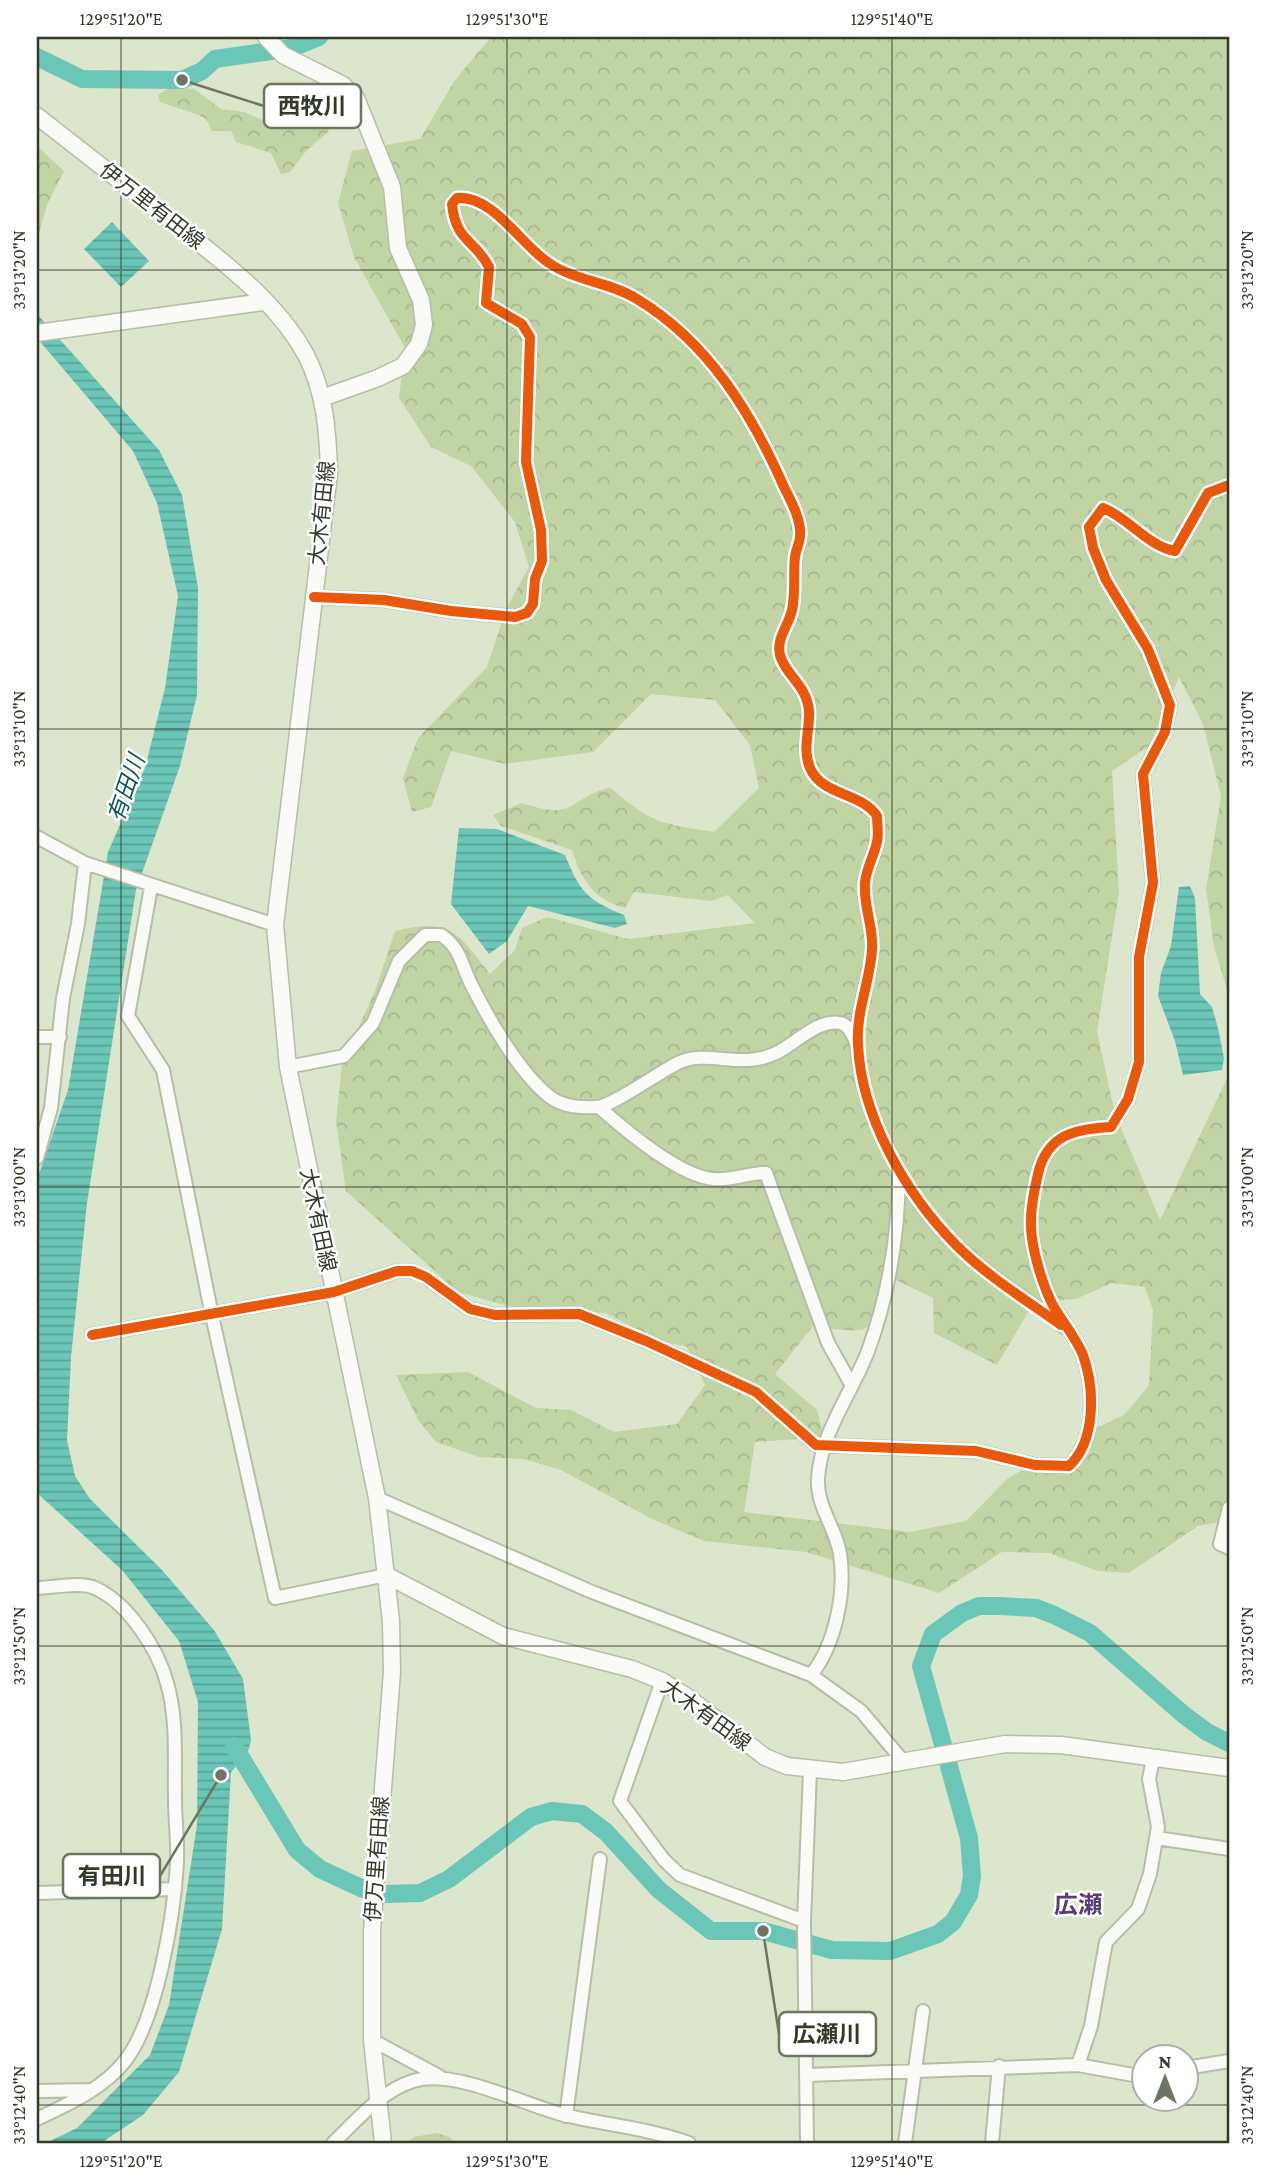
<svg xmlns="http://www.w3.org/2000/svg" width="1266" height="2180" font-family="'Crimson Pro','Noto Sans JP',serif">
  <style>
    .forest { fill: url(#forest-crowns); fill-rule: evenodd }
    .water { fill: url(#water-rules) }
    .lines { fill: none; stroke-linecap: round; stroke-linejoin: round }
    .river { stroke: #6ac6b7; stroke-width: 18 }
    .minor-casing { stroke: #b6bda9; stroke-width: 16 }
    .major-casing { stroke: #b6bda9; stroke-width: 19 }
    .minor { stroke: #fafbf7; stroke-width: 12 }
    .major { stroke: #fafbf7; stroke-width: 16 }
    .cycleway-casing { stroke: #fff; stroke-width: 15 }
    .cycleway { stroke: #e8590c; stroke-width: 10 }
    .ticks { fill: none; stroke: #333a28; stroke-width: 2; stroke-opacity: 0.45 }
    .labels { text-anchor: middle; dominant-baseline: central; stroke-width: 5; stroke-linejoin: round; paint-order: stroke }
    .street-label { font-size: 21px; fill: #333a28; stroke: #fff }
    .water-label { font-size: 23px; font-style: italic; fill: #0d5650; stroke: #fff }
    .quarter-label { font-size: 24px; font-weight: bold; fill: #593b76; stroke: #fff }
    .leader { fill: none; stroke: #6e7661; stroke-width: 2.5 }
    .callout-dot { fill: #6e7661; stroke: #fff; stroke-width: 2.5 }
    .callout { fill: #fff; stroke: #6e7661; stroke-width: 2.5 }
    .callout-label { font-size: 23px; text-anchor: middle; font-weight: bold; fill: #333a28 }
    .neatline { fill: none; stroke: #333a28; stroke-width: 2.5 }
    .ticks-label { font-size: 18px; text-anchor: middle; fill: #333a28 }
  </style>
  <defs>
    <pattern id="forest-crowns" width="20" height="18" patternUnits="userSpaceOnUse" patternTransform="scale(1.75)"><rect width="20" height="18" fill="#c1d4a4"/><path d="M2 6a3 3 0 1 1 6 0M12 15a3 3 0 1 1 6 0" fill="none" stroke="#a6b78d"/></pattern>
    <pattern id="water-rules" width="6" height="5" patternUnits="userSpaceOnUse" patternTransform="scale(1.75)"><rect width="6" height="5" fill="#6ac6b7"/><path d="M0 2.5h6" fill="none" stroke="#58a295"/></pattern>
  </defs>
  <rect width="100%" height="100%" fill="#dce6cc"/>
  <!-- forest -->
  <path class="forest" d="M491,37H1229V996L1214,947L1206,889L1221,796L1203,724L1179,677L1149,746L1112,771L1119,893L1097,1031L1115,1114L1160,1220L1229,1074V1525L1219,1522L1198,1526L1129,1573L1098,1571L1049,1553L1002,1552L939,1593L806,1552L704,1541L652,1519L561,1470L524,1459L479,1457L436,1442L418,1420L396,1375L468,1372L536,1408L571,1410L614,1432L677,1424L705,1385L687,1347L662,1341L605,1313L515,1308L458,1292L346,1191L336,1121L342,1064L375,991L395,931C451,917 457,932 490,974L515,950L522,928L547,917L628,939L755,923L728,895L711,901L634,892L625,908C593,899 582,881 572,850L501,826L493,815L522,803C576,821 565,801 610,787C650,823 662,824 714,832L759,788L750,745L715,700L651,694L593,752L505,764L451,751L431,807L412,812L403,778L418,738L487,667L506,609L529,567L515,522L471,466L431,447L399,398L405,348L354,257L338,203L352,151L420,139L455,80ZM896,1280L933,1298L934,1333L997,1365L1034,1302L1076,1299L1112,1283L1145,1287L1153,1310L1149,1385L1124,1415L1098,1427L1071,1472L1024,1469L1008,1478L966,1521L910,1532L744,1512L755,1442L824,1437L817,1410L775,1374L813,1326C875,1335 868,1335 896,1280Z
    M170,87L194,89L221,109L244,112L267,122L272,110L281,103L329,113L332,121L328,132L307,150L290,172L281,174L271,153L236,142L231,131H212L206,119L199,115L160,102L158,95Z
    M37,146L64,171L47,205L37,240Z
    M436,2133L450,2137L455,2143H407L414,2137Z"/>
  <!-- water -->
  <path class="water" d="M112,222L149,261L121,287L84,249Z
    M37,314L159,450L182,495L198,588L197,695L180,766L136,890L87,1203L71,1357L67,1440L75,1476L90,1499L161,1569L214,1630L243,1679L251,1740L244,1768L238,1764L231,1772L222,1929L179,2072L143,2115L101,2143H46L77,2128L150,2055L169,2005L197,1825L198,1702L179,1641L122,1570L37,1493V1180L68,1090L108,852L145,768L165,688L178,596L157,503L133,451L37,338Z
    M459,828L497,829L565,855C580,892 587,900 624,915L627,924L615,928L528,906L507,941L489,954L451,904Z
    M1190,886L1195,898L1200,994L1212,1007L1218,1028L1224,1058L1222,1070L1183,1075L1175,1041L1158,996L1161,973L1171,946L1179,887Z"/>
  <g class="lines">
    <!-- river -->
    <path class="river" d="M37,57L82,79L182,80L202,71L215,59L292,48L319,37
      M234,1746L297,1850L320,1869L363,1889L386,1894L420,1893L449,1879L531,1817L552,1811L582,1814L606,1832L659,1890L711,1931H763L832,1950L890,1951L938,1934L953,1922L969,1895L972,1876L969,1838L921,1666L933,1634L962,1613L979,1606H999L1036,1608L1054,1615L1090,1633L1184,1715L1207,1732L1229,1743"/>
    <defs>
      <path id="minor" d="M314,597L384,600L451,611L515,617L527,613L533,604L535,579L542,561L541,530L526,462L530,337L522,324L486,303L489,267C475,239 456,243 452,204L457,198C493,195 521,245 549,263C575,281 610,282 637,299C708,342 751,412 784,487C791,501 802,521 800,537C799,544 796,550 795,557C793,574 796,593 792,610C789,625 776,638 780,655C785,675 807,685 809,711C810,730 802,749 810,768C822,796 861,792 877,816C877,824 879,834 877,842C874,856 866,869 865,883C863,907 874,927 872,951C870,983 855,1012 857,1045C862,1115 907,1199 958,1247C990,1277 1029,1301 1064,1327
        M37,837L85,863L275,925
        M151,887L128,1016L163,1070L211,1311L275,1598L386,1575
        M37,1037H60
        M288,1067L344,1056L373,1023L399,961L425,935H441C460,947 462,966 471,984C488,1018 520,1074 550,1097C562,1106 581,1108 596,1107C612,1107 660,1071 680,1062C709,1050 740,1069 774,1054C793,1046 818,1018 840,1023C849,1025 852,1034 856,1042
        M600,1108C625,1130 679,1176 713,1179C731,1181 748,1173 766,1173L828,1343L851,1384
        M37,1158L51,1108L63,998L78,924L85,863
        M92,1335L334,1292L397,1271H412L426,1277L470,1309L495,1315L579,1314L646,1341L756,1392L816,1445L976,1451L1035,1465L1069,1466C1096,1441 1095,1389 1083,1355C1076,1338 1065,1325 1055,1309C1044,1290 1035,1259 1032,1238C1029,1216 1033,1196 1038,1174C1047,1135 1074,1129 1111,1127L1128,1099L1139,1062V957L1153,883L1143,774L1165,732L1170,705L1148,649L1106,580L1093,548L1089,527L1103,508C1129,518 1147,546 1175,551L1208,493L1229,485
        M377,1498L592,1592L811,1675L861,1711L903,1761
        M1229,1508L1220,1544L1229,1548
        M37,1588C52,1588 81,1581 95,1588C128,1603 158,1649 167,1683C178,1721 174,1760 175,1799C175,1820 178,1842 177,1863C174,1916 157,2020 125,2061C103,2089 68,2104 37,2119
        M811,1675C835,1645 846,1593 840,1554C836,1528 816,1506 818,1478C821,1432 852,1393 868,1351C890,1291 899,1232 899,1169
        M662,1681L620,1801L664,1860L680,1875L804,1921
        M1157,1838L1229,1849
        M37,1893L175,1889
        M372,2040L439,2076
        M1078,2065L1091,2026L1106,1942L1138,1909L1150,1874L1158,1827L1149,1779L1153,1759
        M1186,2068L1229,2061
        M807,2075L1078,2065L1133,2075L1144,2073
        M37,2091L92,2090
        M566,2116L600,1859
        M333,2143C356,2121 381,2091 413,2081C456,2068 525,2106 568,2116C609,2125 649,2129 689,2143
        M807,2143L804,1921L810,1771
        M905,2143L923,2011
        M992,2143L999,2066"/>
      <path id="major" d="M266,37L283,55L343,85L356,98L392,187L398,248L421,300L424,325L419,344L403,366L378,378L322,398
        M37,116C84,153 132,190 179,227C225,263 278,303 306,355C325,392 328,432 329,473L275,925L288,1067L377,1498L391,1621L392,1672L372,1931V2040L383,2143
        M37,333L263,302
        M386,1575L503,1636L632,1669L662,1681L689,1698L765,1757L787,1766L843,1772L1005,1744L1061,1745L1229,1768"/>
    </defs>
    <!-- minor casing -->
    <use href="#minor" class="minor-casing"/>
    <!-- major casing -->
    <use href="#major" class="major-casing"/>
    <!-- minor -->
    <use href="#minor" class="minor"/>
    <!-- major -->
    <use href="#major" class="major"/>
    <defs>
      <path id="cycleway" d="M314,597L384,600L451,611L515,617L527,613L533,604L535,579L542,561L541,530L526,462L530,337L522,324L486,303L489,267C475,239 456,243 452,204L457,198C493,195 521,245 549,263C575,281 610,282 637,299C708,342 751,412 784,487C791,501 802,521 800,537C799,544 796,550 795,557C793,574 796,593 792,610C789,625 776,638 780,655C785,675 807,685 809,711C810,730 802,749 810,768C822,796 861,792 877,816C877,824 879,834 877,842C874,856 866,869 865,883C863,906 874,927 872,950C870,982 856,1011 858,1044C861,1117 906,1194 956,1245C987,1276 1026,1300 1061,1325
        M92,1335L334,1292L397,1271H412L426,1277L470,1309L495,1315L579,1314L646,1341L756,1392L816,1445L976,1451L1035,1465L1069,1466C1096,1441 1095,1389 1083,1355C1076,1338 1065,1325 1055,1309C1044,1290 1035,1259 1032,1238C1029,1216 1033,1196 1038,1174C1047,1135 1074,1129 1111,1127L1128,1099L1139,1062V957L1153,883L1143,774L1165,732L1170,705L1148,649L1106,580L1093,548L1089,527L1103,508C1129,518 1147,546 1175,551L1208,493L1229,485"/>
    </defs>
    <!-- cycleway casing -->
    <use href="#cycleway" class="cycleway-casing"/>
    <!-- cycleway -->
    <use href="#cycleway" class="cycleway"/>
  </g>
  <!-- ticks -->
  <path class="ticks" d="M121,37V2143M507,37V2143M892,37V2143M37,270H1229M37,729H1229M37,1187H1229M37,1646H1229M37,2105H1229"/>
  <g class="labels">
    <!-- street labels -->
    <g class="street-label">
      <text transform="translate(152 206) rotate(38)">伊万里有田線</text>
      <text transform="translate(322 513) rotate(-84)">大木有田線</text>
      <text transform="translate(318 1220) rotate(78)">大木有田線</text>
      <text transform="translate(706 1715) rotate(36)">大木有田線</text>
      <text transform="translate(377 1859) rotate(-86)">伊万里有田線</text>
    </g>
    <!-- water labels -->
    <g class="water-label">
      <text transform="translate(126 788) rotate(-71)">有田川</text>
    </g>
    <!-- quarter labels -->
    <g class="quarter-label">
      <text x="1078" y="1904">広瀬</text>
    </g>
  </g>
  <!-- callouts -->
  <path class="leader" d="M182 80L264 106M221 1775L160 1876M763 1931L779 2034"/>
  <g class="callout-dot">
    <circle cx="182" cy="80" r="7"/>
    <circle cx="221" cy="1775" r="7"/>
    <circle cx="763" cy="1931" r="7"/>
  </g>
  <g class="callout">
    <rect x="264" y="84" width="97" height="44" rx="7"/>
    <rect x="63" y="1854" width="97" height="44" rx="7"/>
    <rect x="779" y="2012" width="97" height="44" rx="7"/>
  </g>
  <g class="callout-label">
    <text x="312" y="114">西牧川</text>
    <text x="112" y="1884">有田川</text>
    <text x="827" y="2042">広瀬川</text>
  </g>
  <!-- border -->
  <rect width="1266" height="2180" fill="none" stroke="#ffffff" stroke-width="77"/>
  <!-- north arrow -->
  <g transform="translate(1165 2078)"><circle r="33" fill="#ffffff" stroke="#adb0a9" stroke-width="2"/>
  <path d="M0-5L12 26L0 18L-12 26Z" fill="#6e7661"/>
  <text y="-10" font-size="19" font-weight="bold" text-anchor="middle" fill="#333a28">N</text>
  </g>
  <rect x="38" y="38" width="1190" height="2104" class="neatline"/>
  <g class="ticks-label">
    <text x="121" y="25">129°51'20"E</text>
    <text x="507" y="25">129°51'30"E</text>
    <text x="892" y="25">129°51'40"E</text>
    <text transform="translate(19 270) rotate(-90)" y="6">33°13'20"N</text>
    <text transform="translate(1247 270) rotate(-90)" y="6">33°13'20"N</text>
    <text transform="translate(19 729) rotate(-90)" y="6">33°13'10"N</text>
    <text transform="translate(1247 729) rotate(-90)" y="6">33°13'10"N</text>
    <text transform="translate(19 1187) rotate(-90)" y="6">33°13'00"N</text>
    <text transform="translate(1247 1187) rotate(-90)" y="6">33°13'00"N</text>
    <text transform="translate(19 1646) rotate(-90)" y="6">33°12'50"N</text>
    <text transform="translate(1247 1646) rotate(-90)" y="6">33°12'50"N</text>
    <text transform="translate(19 2105) rotate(-90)" y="6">33°12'40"N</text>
    <text transform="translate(1247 2105) rotate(-90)" y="6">33°12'40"N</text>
    <text x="121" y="2167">129°51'20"E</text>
    <text x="507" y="2167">129°51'30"E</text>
    <text x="892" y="2167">129°51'40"E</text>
  </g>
</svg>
